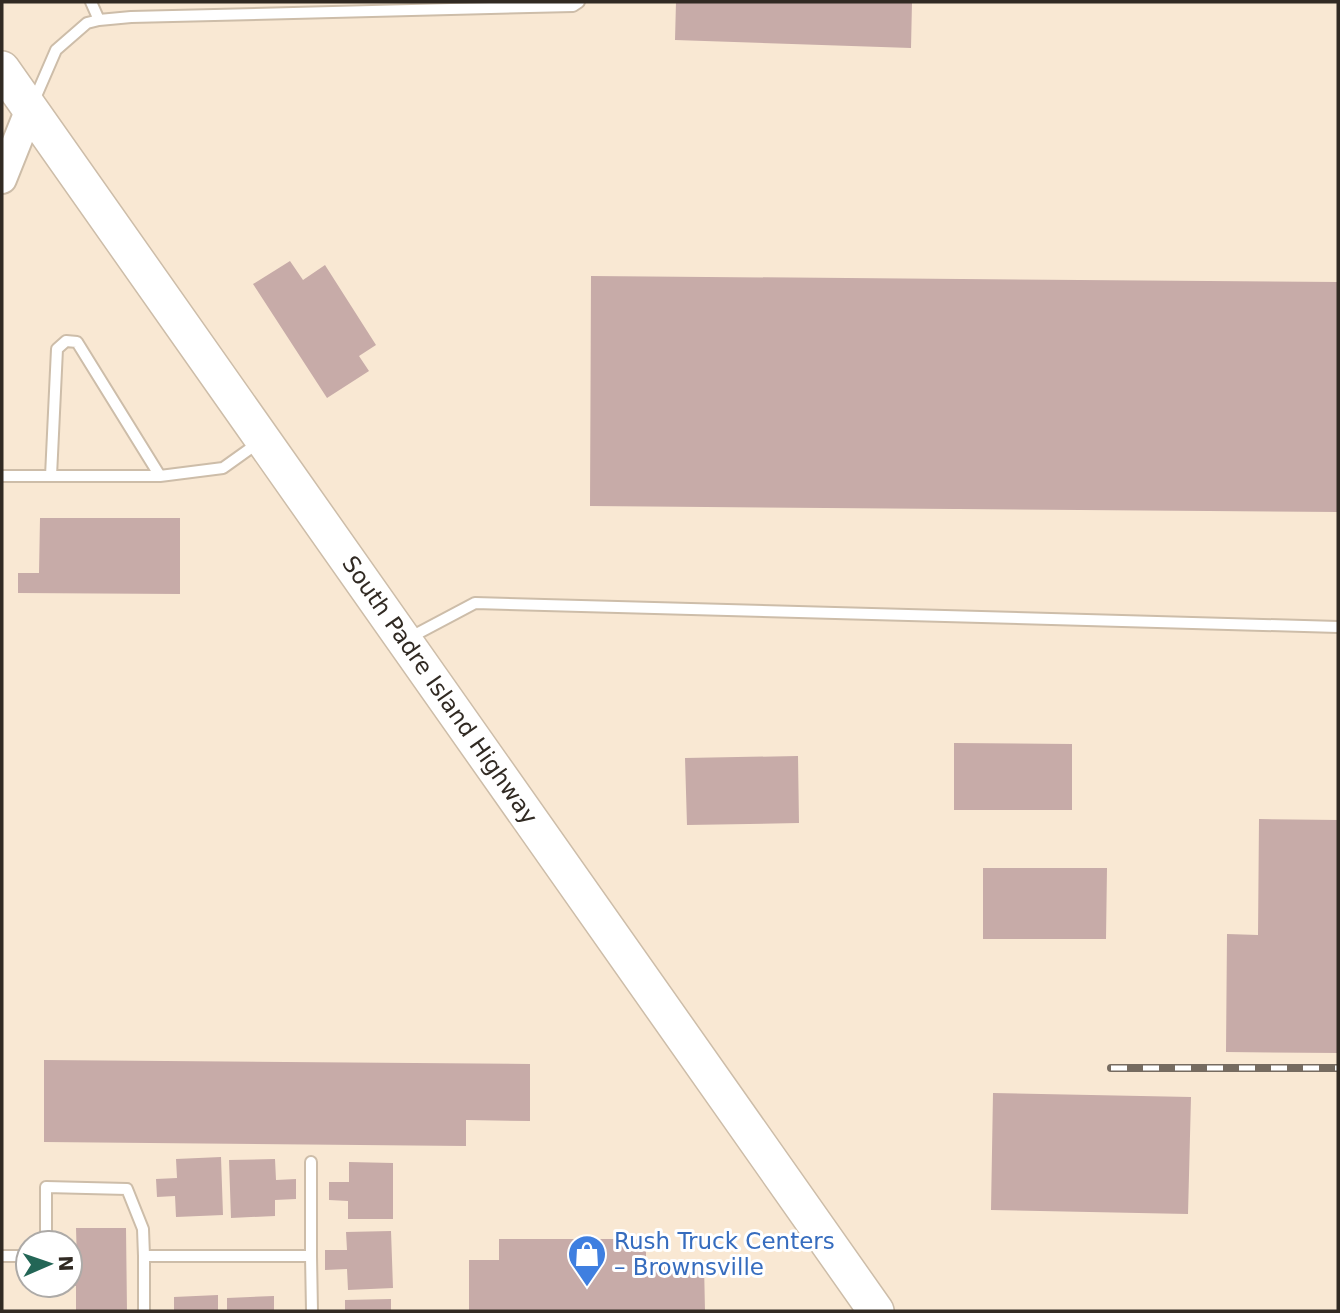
<svg xmlns="http://www.w3.org/2000/svg" width="1340" height="1313" font-family="'DejaVu Sans',sans-serif">
  <style>
    .building { fill: #c7aba8 }
    .lines { fill: none; stroke-linecap: round; stroke-linejoin: round }
    .service-casing { stroke: #cdbda9; stroke-width: 14 }
    .tertiary-casing { stroke: #cdbda9; stroke-width: 32 }
    .primary-casing { stroke: #cdbda9; stroke-width: 38 }
    .service { stroke: #fff; stroke-width: 10 }
    .tertiary { stroke: #fff; stroke-width: 28 }
    .primary { stroke: #fff; stroke-width: 35 }
    .rail-casing { stroke: #766b60; stroke-width: 8 }
    .rail { stroke: #fff; stroke-width: 5; stroke-dasharray: 16; stroke-linecap: butt }
    .labels { text-anchor: middle; dominant-baseline: central; stroke-width: 6; stroke-linejoin: round; paint-order: stroke }
    .street-label { font-size: 23px; fill: #312a23; stroke: #fff }
    .shop-label { font-size: 23px; fill: #366cbe; stroke: #fff; text-anchor: start }
  </style>
  <rect width="100%" height="100%" fill="#f9e8d3"/>
  <!-- building -->
  <path class="building" d="M676,2H912L911,48L675,40Z
    M290,261L303,280L325,265L376,345L359,356L369,371L327,398L253,284Z
    M591,276L1338,282V512L590,506Z
    M40,518H180V594L18,593V573H39Z
    M954,743L1072,744V810H954Z
    M798,756L799,823L687,825L685,758Z
    M1259,819L1338,820V1053L1226,1052L1227,934L1258,935Z
    M983,868H1107L1106,939H983Z
    M44,1060L530,1064V1121L466,1120V1146L44,1142Z
    M993,1093L1191,1097L1188,1214L991,1210Z
    M221,1157L223,1215L176,1217L175,1196L157,1197L156,1179L177,1178L176,1159Z
    M275,1159L276,1180L296,1179V1199L275,1200V1216L231,1218L229,1160Z
    M349,1162L393,1163V1219H348V1201L329,1200V1182H349Z
    M76,1228H126L127,1311H76V1286H70V1263H77Z
    M391,1231L393,1288L348,1290L347,1269L325,1270V1250H347L346,1232Z
    M499,1239H646V1265L704,1264L705,1311H469V1260H499Z
    M218,1295V1311H174V1297Z
    M274,1296V1311H227V1298Z
    M391,1299V1311H345V1300Z"/>
  <g class="lines">
    <defs>
      <path id="service" d="M91,2L99,20
        M33,103L56,50L87,23L99,20L131,17L573,6L579,2
        M2,476H160L223,468L258,443
        M51,476L57,349L66,341L77,342L160,476
        M409,638L475,603L1338,627
        M46,1243V1187L127,1189L143,1229L144,1256H311L312,1311
        M2,1256H28
        M311,1256V1162
        M144,1311V1256"/>
      <path id="tertiary" d="M2,179L30,109"/>
      <path id="primary" d="M2,69L876,1311"/>
    </defs>
    <!-- service casing -->
    <use href="#service" class="service-casing"/>
    <!-- tertiary casing -->
    <use href="#tertiary" class="tertiary-casing"/>
    <!-- primary casing -->
    <use href="#primary" class="primary-casing"/>
    <!-- service -->
    <use href="#service" class="service"/>
    <!-- tertiary -->
    <use href="#tertiary" class="tertiary"/>
    <!-- primary -->
    <use href="#primary" class="primary"/>
    <defs>
      <path id="rail" d="M1111,1068H1338"/>
    </defs>
    <!-- rail casing -->
    <use href="#rail" class="rail-casing"/>
    <!-- rail -->
    <use href="#rail" class="rail"/>
  </g>
  <!-- icons -->
  <defs>
    <symbol id="shop-pin" viewBox="-11 -11 22 30"><path d="M0 17L-7.5 6A9.5 9.5 0 1 1 7.5 6Z" fill="#3f7fe0" stroke="#fff"/><path d="M-5-2.5h2.3a2.7 3.5 0 0 1 5.4 0H5L5.5 6h-11ZM-1.5-2.5h3a1.5 2.3 0 0 0-3 0Z" fill="#fff"/></symbol>
  </defs>
  <g fill-rule="evenodd">
    <use href="#shop-pin" x="565" y="1232" width="44" height="60"/>
  </g>
  <g class="labels">
    <!-- street labels -->
    <g class="street-label">
      <text transform="translate(440 690) rotate(55)">South Padre Island Highway</text>
    </g>
    <!-- shop labels -->
    <g class="shop-label">
      <text x="614" y="1241">Rush Truck Centers<tspan x="614" dy="26">– Brownsville</tspan></text>
    </g>
  </g>
  <!-- border -->
  <rect width="1340" height="1313" fill="none" stroke="#312a23" stroke-width="7"/>
  <!-- north arrow -->
  <g transform="translate(49 1264) rotate(88)"><circle r="33" fill="#ffffff" stroke="#adaaa7" stroke-width="2"/>
  <path d="M0-5L12 26L0 18L-12 26Z" fill="#236656"/>
  <text y="-10" font-size="19" font-weight="bold" text-anchor="middle" fill="#312a23">N</text>
  </g>
</svg>
